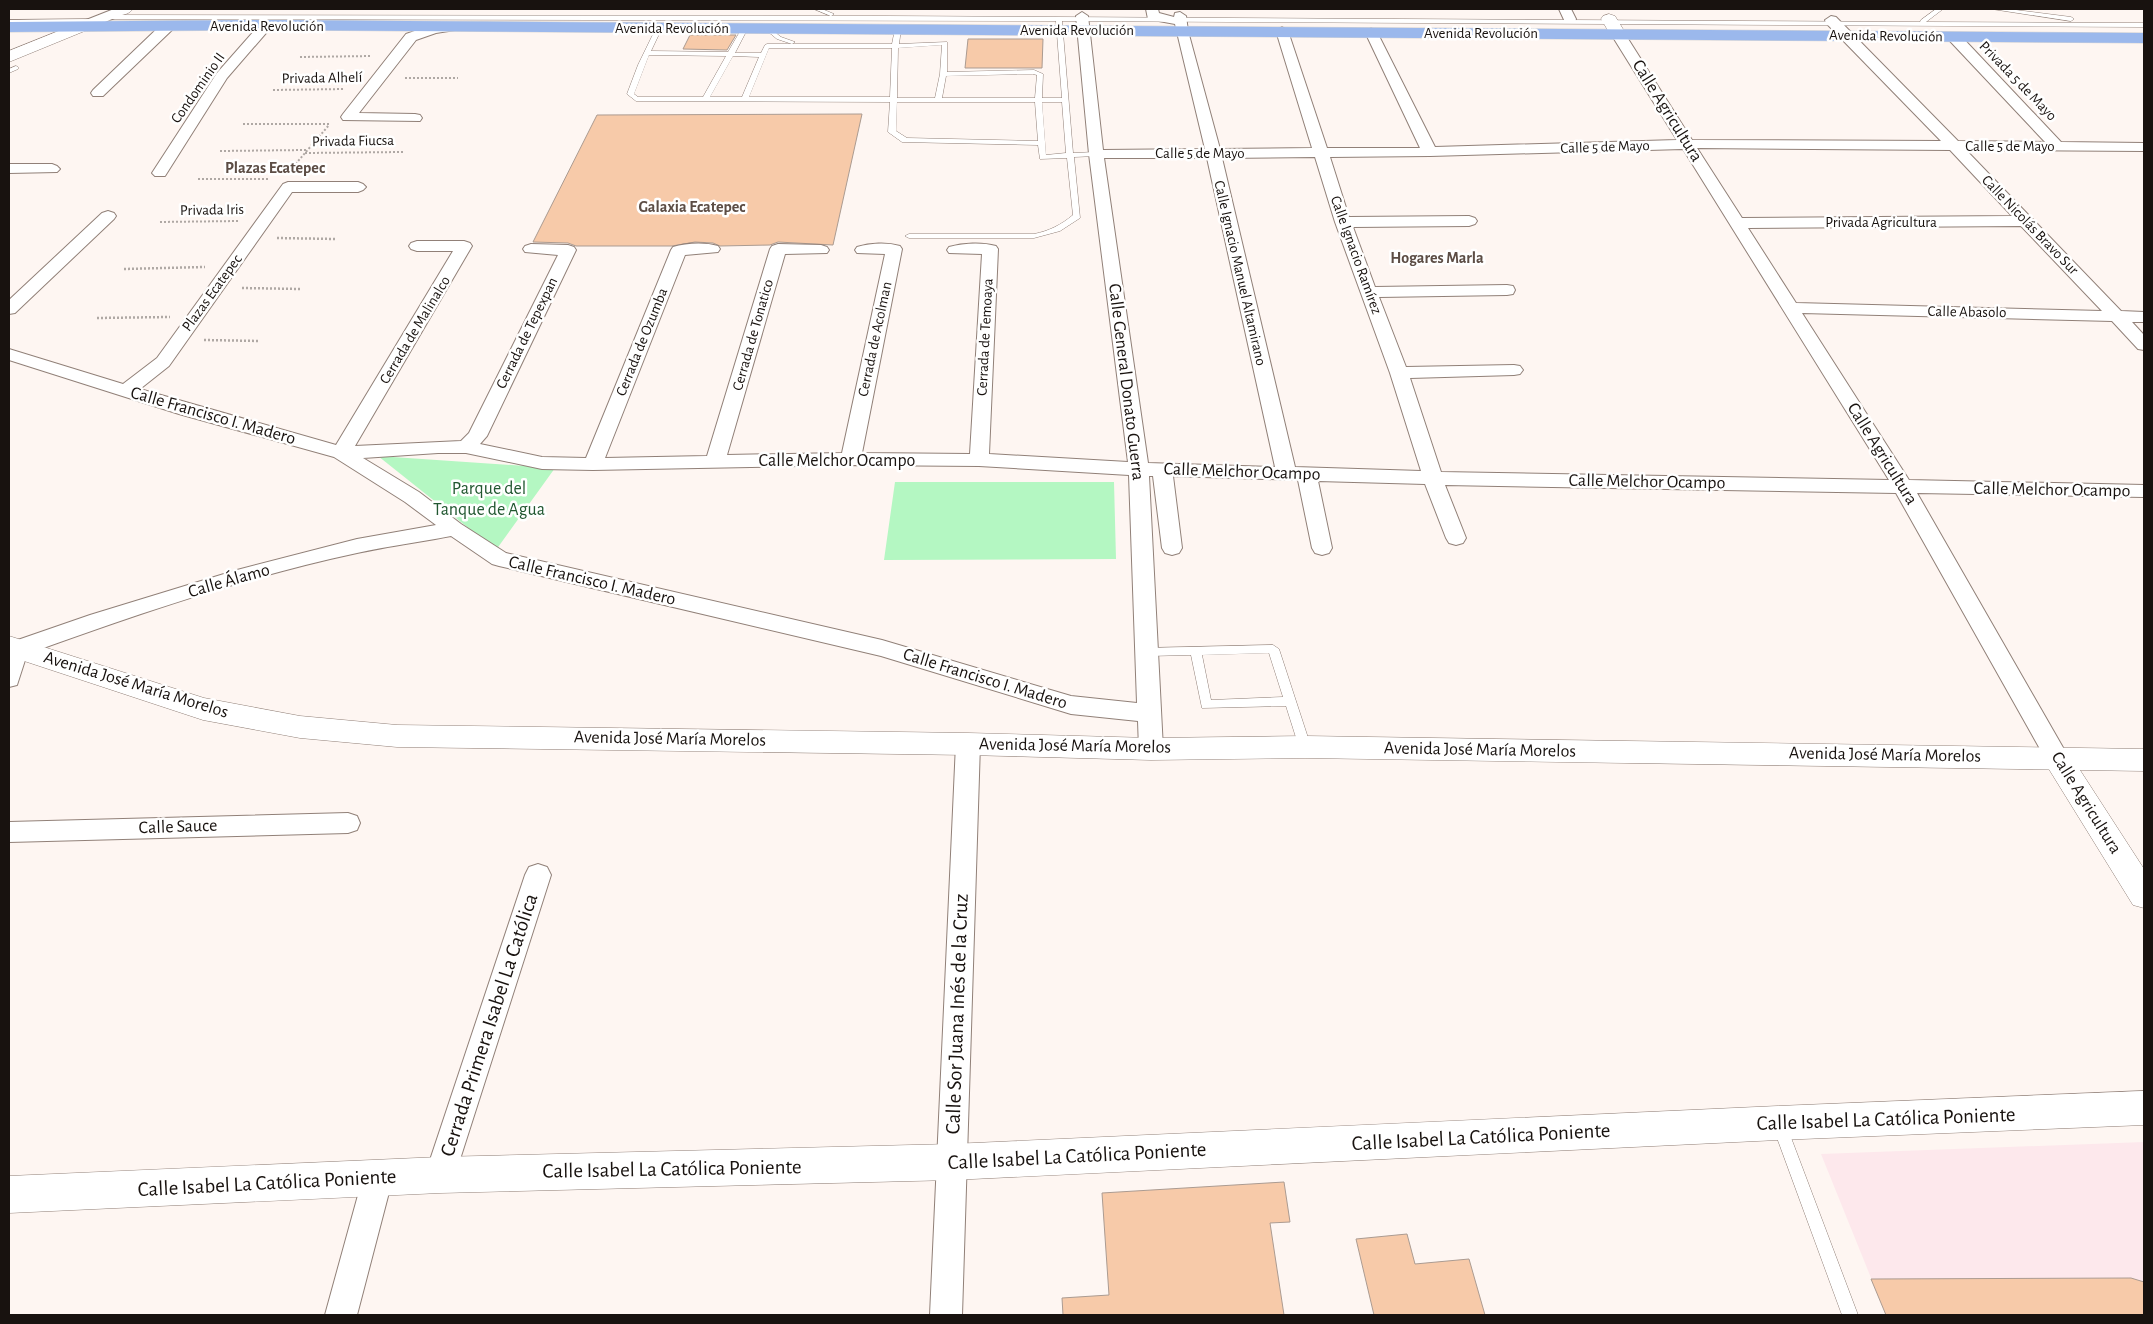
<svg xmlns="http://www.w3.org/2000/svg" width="2153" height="1324" font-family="'Alegreya Sans',sans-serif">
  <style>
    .medical { fill: #fde8ec }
    .green { fill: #b4f7c2 }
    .building { fill: #f7caa9; stroke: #ab9b91 }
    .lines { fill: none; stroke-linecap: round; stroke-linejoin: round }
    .service-casing { stroke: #918078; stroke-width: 1 }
    .minor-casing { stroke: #918078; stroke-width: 2 }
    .tertiary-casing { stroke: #918078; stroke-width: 1 }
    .secondary-casing { stroke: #918078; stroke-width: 1 }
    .primary-casing { stroke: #d5d4d4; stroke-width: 1 }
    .path-far1 { stroke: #afa8a4; stroke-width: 2; stroke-dasharray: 2 2; stroke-linecap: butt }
    .path { stroke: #afa8a4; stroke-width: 2.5; stroke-dasharray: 2 2; stroke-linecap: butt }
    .service { fill: #fff; fill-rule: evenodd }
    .minor { fill: #fff; fill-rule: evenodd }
    .tertiary { fill: #fff; fill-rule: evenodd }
    .secondary { fill: #fff; fill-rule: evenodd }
    .primary { fill: #9bb8ec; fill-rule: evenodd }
    .labels { text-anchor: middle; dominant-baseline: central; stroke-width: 5; stroke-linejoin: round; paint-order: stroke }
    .far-street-label { font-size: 15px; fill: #18120f; stroke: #fff }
    .far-neighbourhood-label { font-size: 16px; font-weight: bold; fill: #5c4d45; stroke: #fff }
    .street-label { font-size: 18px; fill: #18120f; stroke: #fff }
    .park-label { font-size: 18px; fill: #215730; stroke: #fff }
    .near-street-label { font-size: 21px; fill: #18120f; stroke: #fff }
  </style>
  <rect width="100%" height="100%" fill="#fef6f2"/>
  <!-- medical -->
  <path class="medical" d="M2144,1142V1315H1886L1821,1154Z"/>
  <!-- green -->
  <path class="green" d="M378,456L555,468L496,550Z
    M895,482H1114L1116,559L884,560Z"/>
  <!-- building -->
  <path class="building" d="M690,35H736L727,50L683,49Z
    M968,39H1043L1042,68H965Z
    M862,114L833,245L778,242L770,245L720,246L713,243L695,242L672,246H576L568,243L533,242L597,115Z
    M1284,1182L1290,1222L1270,1223L1284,1315H1063L1062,1298L1109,1295L1102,1193Z
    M1407,1234L1415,1264L1469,1259L1485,1315H1374L1356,1239Z
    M2131,1278L2144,1282V1315H1886L1871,1279Z"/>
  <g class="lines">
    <defs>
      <path id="service" d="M814,9H822L834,14L831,16Z
        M1936,9H1943L1926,22L2144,23V27L1062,21L1073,153L1096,152L1100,154L1096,156L1074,157L1080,218L1060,231L1034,238H909L905,236L909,234H1034C1049,231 1061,225 1073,215L1067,158L1040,159L1038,145L902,142L888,132L890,102L636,101L627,94L638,65L656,28L659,26L662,28L651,51L728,52L742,28L745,26L748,28L735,53H761L765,45L767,44H892L895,29L898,27L901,29L899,44L947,42V72L1034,70L1043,74L1042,98H1062L1056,21L104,19L101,17L104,15L885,16L1920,22L1921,20ZM942,45L940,74L935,98H897L898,48ZM769,48H892L890,97H749ZM649,55L726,56L703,97H638L634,94ZM733,56L759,57L742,97H710ZM1033,74L1037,75L1035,98H942L946,76ZM897,102H1035L1038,141L907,138L896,131ZM1042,102H1062L1066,153L1046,155Z
        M1992,9H2008L2071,17L2074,19L2071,21Z
        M92,19L95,21L94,22L9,24V20Z
        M768,27L781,37L795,42L792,44L777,39L766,30L765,29Z
        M16,66L18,67V69L9,73V69Z
        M1273,645L1279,649L1311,747L1309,750H1301L1299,747L1286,706L1202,708L1191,655L1147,656L1141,652L1147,648ZM1269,653L1283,697L1211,700L1202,655Z
        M1780,1120L1785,1122L1787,1127L1858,1315H1842L1773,1127L1775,1122Z"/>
      <path id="minor" d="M114,9H125L126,11L124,14L86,30H76L75,27L76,24Z
        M1146,9H1158L1159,13L1174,17L1175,13L1180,12L1186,16L1188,31L1220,149L1312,148L1276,31L1282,27L1288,31L1327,148H1420L1365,32L1371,28L1377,32L1435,147L1677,140L1611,34L1618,30L1625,34L1692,140L1941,141L1826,23L1825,20L1831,16L1836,17L1958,141L2045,142L1949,40L1947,37L1949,34H1959L2061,142L2144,143V151L1966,150L2121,311L2144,312V322H2132L2144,335V350L2138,349L2112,321L1802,313L1909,480L2144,485V497L1917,493L2065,751L2069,758L2065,765L2057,767L2049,765L1896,493L1445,485L1466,538L1463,543L1456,545L1449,543L1446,538L1425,484L1318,481L1332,548L1329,553L1322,555L1315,553L1312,548L1298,480L1173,476L1182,548L1179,553L1172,555L1165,553L1162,548L1153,476H1149L1163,749L1159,756L1151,758L1143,756L1139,749L1138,721L1071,714L881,656L499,566L492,564L451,536C420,542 388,546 357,553C245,577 135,615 27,654L17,685L9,687V643L90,615L237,570L357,539L436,525L405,502L334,457L179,414L9,360V349L123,384L157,358L283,184L288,182H358L363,184L366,187L363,190L358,192H292L169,366L140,389L336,445L453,251H417L411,249L409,246L411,243L417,241H464L470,243L472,246L355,446L461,441L469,433L558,255L525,252L523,249L525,246L531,244L568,245L574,247L576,250L487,436L480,444L542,457L586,458L671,250L673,247C686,243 705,242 718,246L720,249L718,252L685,255L605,458L707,456L770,249L772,246L778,244L821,245L827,247L829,250L827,253L785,254L727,455L842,453L885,254L857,253L855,250L857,247C870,243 887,242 900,246L902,249L862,453L970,454L982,254L949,253L947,250L949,247C963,243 982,242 996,246L998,249L989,454L1128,462L1089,154L1076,16L1082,12L1088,16L1103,150L1205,149L1175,24L1148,19ZM1697,148L1950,150L2012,216L1742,218ZM1683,149L1889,480L1441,472L1410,378L1514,375L1520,374L1523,370L1520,366L1514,365L1406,367L1379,297L1507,295L1513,294L1515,290L1513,286L1507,285L1375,287L1353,227L1469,226L1475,224L1477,221L1475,218L1469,216L1349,217L1330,157L1430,156ZM1315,157L1335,222L1390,373L1421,471L1295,467L1222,158ZM1104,158H1207L1275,467L1148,463ZM2021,226L2102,311L1796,303L1748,228ZM438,453H466L542,469L593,470L852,465L979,466L1129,475L1137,703L1071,696L882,640L506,553L461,524L419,492L363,458Z
        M1559,9H1571L1576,19L1575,22H1565Z
        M267,21L273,25L227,78L165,176H155L152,173L217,73L262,22Z
        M168,22L174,26L173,29L103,96H93L91,93L93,90L163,23Z
        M450,23L455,24L456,27L455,30L436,33L416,40L359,113L415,114L420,115L422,118L420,121L343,120L341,117L343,114L406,34L429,26Z
        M52,164L57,166L60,169L57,172L9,173V164Z
        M108,211L114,213L116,216L114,219L15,313L9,314V300L102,213Z
        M968,735L976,738L980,744L962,1315H930L956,744L960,738Z
        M348,813L357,816L360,823L357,830L348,833L9,842V822Z
        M538,864L547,867L551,875L455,1175L451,1186L440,1190L429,1186L425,1175L525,875L529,867Z
        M378,1162L389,1166L393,1177L357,1315H325L363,1177L367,1166Z"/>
      <path id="tertiary" d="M1609,14L1615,16L1626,34L1624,37H1612L1601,19L1603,16Z
        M2057,747L2067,750L2144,869V908L2133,905L2047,766L2042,758L2047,750Z"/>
      <path id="secondary" d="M114,9H133C128,15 121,16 115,14L112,11Z
        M81,22L87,24L89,27L87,30L9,62V51Z
        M9,636L204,698L300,716L397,725L968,733L1151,738L1305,736L2144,749V771L1305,758L1151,760L968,755L397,747L300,738L203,720L9,656Z
        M2144,1091V1125L1778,1140L952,1180L440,1193L9,1213V1176L440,1157L952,1144L1778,1106Z"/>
      <path id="primary" d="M267,20L2144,33V43L267,30L9,32V22Z"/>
    </defs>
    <!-- service casing -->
    <use href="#service" class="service-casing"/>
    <!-- minor casing -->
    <use href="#minor" class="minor-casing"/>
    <!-- tertiary casing -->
    <use href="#tertiary" class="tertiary-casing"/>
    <!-- secondary casing -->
    <use href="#secondary" class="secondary-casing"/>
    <!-- primary casing -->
    <use href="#primary" class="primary-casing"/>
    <!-- path-far1 -->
    <path class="path-far1" d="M300,57L371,56
      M405,78H458
      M273,90L345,89
      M243,124H329
      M220,151L306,150
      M305,153L403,152
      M293,167L329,125
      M198,179H269
      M160,222L238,221"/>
    <!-- path -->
    <path class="path" d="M277,238L335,239
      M124,269L205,267
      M242,288L301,289
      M97,318L170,317
      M204,340L260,341"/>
    <!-- service -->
    <use href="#service" class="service"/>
    <!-- minor -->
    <use href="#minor" class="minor"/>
    <!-- tertiary -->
    <use href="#tertiary" class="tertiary"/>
    <!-- secondary -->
    <use href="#secondary" class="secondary"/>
    <!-- primary -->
    <use href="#primary" class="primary"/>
  </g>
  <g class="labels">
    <!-- far-street labels -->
    <g class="far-street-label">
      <text x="267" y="26">Avenida Revolución</text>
      <text x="672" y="28">Avenida Revolución</text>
      <text x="1077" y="30">Avenida Revolución</text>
      <text x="1481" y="33">Avenida Revolución</text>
      <text transform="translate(1886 36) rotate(1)">Avenida Revolución</text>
      <text transform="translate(322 78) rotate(-1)">Privada Alhelí</text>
      <text transform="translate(2018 81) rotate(46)">Privada 5 de Mayo</text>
      <text transform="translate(198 88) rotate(-55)">Condominio II</text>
      <text transform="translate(353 141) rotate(-1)">Privada Fiucsa</text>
      <text x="2010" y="146">Calle 5 de Mayo</text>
      <text transform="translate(1605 147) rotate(-2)">Calle 5 de Mayo</text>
      <text x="1200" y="153">Calle 5 de Mayo</text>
      <text transform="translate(212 210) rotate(-1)">Privada Iris</text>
      <text x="1881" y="222">Privada Agricultura</text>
      <text transform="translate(2030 225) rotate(46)">Calle Nicolás Bravo Sur</text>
      <text transform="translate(1356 255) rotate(70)">Calle Ignacio Ramírez</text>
      <text transform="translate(1240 273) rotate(77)">Calle Ignacio Manuel Altamirano</text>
      <text transform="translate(212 293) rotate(-54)">Plazas Ecatepec</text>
      <text transform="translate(1967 312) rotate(1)">Calle Abasolo</text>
      <text transform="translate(415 330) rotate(-59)">Cerrada de Malinalco</text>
      <text transform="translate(527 333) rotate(-64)">Cerrada de Tepexpan</text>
      <text transform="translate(753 335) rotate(-74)">Cerrada de Tonatico</text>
      <text transform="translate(985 337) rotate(-87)">Cerrada de Temoaya</text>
      <text transform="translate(875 339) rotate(-78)">Cerrada de Acolman</text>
      <text transform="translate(642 342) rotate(-68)">Cerrada de Ozumba</text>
    </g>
    <!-- far-neighbourhood labels -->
    <g class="far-neighbourhood-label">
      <text x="275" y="168">Plazas Ecatepec</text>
      <text x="692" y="207">Galaxia Ecatepec</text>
      <text x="1437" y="258">Hogares Marla</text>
    </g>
    <!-- street labels -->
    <g class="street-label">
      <text transform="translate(1667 111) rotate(58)">Calle Agricultura</text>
      <text transform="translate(1126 382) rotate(83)">Calle General Donato Guerra</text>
      <text transform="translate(213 416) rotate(16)">Calle Francisco I. Madero</text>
      <text transform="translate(1882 454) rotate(58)">Calle Agricultura</text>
      <text x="837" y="461">Calle Melchor Ocampo</text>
      <text transform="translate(1242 472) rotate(2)">Calle Melchor Ocampo</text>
      <text transform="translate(1647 482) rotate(1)">Calle Melchor Ocampo</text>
      <text transform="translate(2052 490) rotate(1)">Calle Melchor Ocampo</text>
      <text transform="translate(229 581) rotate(-16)">Calle Álamo</text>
      <text transform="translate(592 581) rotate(13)">Calle Francisco I. Madero</text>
      <text transform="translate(985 679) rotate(17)">Calle Francisco I. Madero</text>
      <text transform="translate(136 685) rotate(17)">Avenida José María Morelos</text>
      <text transform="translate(670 739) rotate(1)">Avenida José María Morelos</text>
      <text transform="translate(1075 746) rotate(1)">Avenida José María Morelos</text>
      <text transform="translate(1480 750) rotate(1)">Avenida José María Morelos</text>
      <text transform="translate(1885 755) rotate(1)">Avenida José María Morelos</text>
      <text transform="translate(2086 803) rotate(58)">Calle Agricultura</text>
      <text transform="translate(178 827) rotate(-2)">Calle Sauce</text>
    </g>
    <!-- park labels -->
    <g class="park-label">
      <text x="489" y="489">Parque del<tspan x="489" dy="21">Tanque de Agua</tspan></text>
    </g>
    <!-- near-street labels -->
    <g class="near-street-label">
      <text transform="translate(957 1014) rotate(-88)">Calle Sor Juana Inés de la Cruz</text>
      <text transform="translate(489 1025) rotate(-72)">Cerrada Primera Isabel La Católica</text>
      <text transform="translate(1886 1119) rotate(-2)">Calle Isabel La Católica Poniente</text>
      <text transform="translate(1481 1137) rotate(-3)">Calle Isabel La Católica Poniente</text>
      <text transform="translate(1077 1156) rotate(-3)">Calle Isabel La Católica Poniente</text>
      <text transform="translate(672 1169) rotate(-1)">Calle Isabel La Católica Poniente</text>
      <text transform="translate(267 1183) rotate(-3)">Calle Isabel La Católica Poniente</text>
    </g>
  </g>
  <!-- border -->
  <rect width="2153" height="1324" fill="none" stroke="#18120f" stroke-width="20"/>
</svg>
